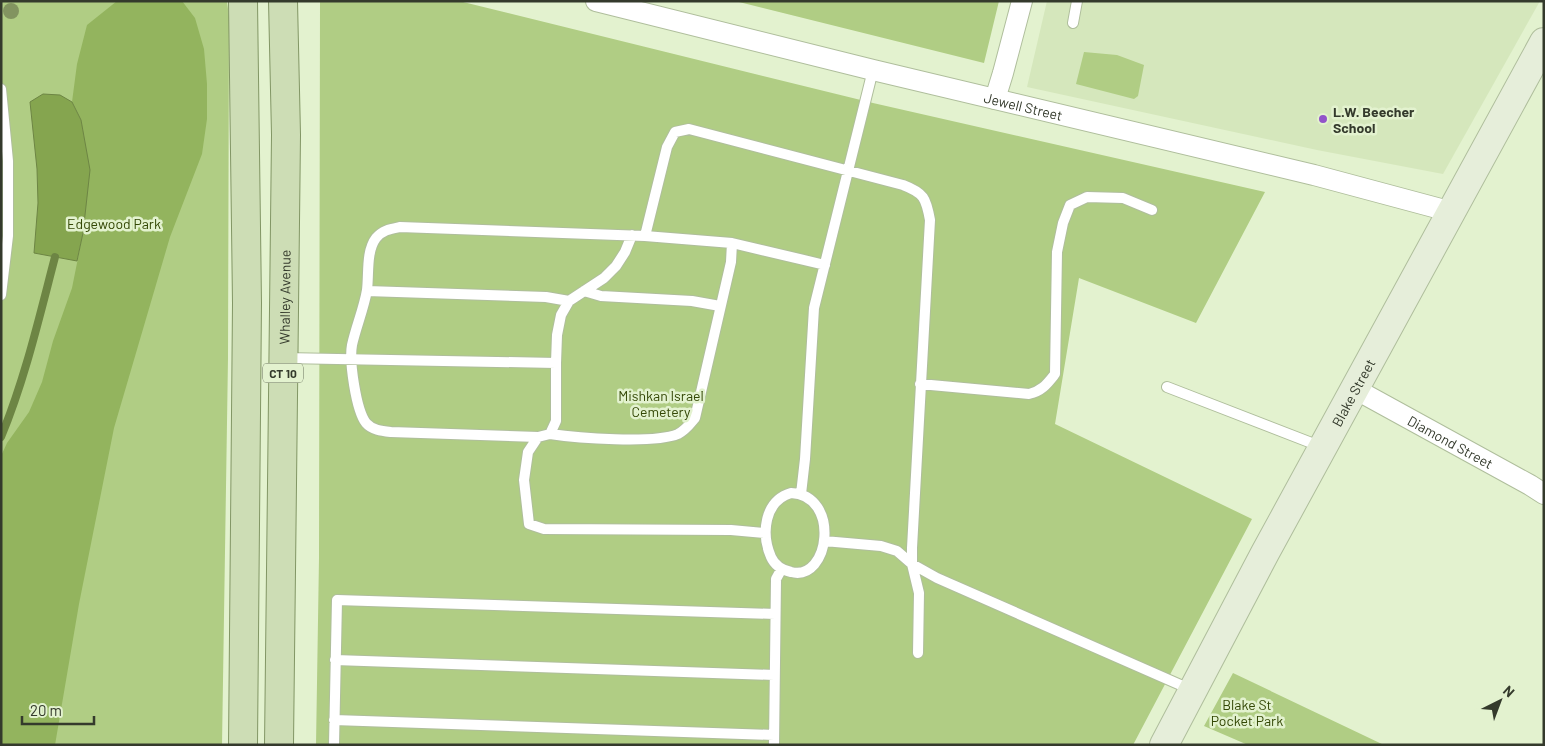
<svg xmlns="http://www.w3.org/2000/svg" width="1545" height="746" font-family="Barlow,sans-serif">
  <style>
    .built { fill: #d5e7bc }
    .green { fill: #b0cd84 }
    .forest { fill: #93b45e }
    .water { fill: #85a54f; stroke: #6d8544 }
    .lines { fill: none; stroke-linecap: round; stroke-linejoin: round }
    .stream { stroke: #6d8544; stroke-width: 8 }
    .lane-casing { stroke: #afbe9c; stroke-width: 12 }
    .street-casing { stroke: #afbe9c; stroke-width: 22 }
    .secondary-casing { stroke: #afbe9c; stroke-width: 30 }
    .primary-casing { stroke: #829665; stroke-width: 30 }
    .lane { stroke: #fff; stroke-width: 10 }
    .street { stroke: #fff; stroke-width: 20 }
    .secondary { stroke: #e6eeda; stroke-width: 28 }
    .primary { stroke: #cdddb5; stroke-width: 28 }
    .tree { fill: #829460 }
    .poi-dot { fill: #9253c9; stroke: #e3f2cf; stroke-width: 2 }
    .labels { text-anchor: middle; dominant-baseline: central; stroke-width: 5; stroke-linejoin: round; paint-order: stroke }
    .shield { fill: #e3f2cf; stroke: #68715d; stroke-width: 1 }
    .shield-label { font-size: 12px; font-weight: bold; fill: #343a2c }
    .street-label { font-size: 14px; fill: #343a2c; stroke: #e3f2cf }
    .poi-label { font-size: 14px; font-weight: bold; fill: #343a2c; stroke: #e3f2cf; text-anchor: start }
    .park-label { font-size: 14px; fill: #334705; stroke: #e3f2cf }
  </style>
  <rect width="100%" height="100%" fill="#e3f2cf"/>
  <!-- built -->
  <path class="built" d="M1047,1H1540L1443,174L1317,150L1027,87Z"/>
  <!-- green -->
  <path class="green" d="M1,1H227L229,17L228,358L222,745H1Z
    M320,1H459L873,103L1265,192L1196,323L1079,278L1055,424L1252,519L1133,745H316L319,558Z
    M735,1H999L984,63Z
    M1084,52L1117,55L1144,65L1138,96L1134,99L1076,84Z
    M1233,673L1384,745H1248L1204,726Z"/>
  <!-- forest -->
  <path class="forest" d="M117,1H182L195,18L204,49L207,84V119L202,154L170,237L114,428L79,604L55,745H1V456L7,443L29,412L42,382L53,341L72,288L83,233L85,145L81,120L72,102L77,64L87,25Z"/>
  <!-- water -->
  <path class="water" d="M43,94L60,95L72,102L81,120L90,170L83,233L77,261L34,253L38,203L37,169L30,102Z"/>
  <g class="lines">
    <!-- stream -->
    <path class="stream" d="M1,437C25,379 39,318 55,257"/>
    <defs>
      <path id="lane" d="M1073,23L1077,1
        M1,89L8,161V236L1,295
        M632,235L625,252L616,266L604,278L569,301L561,315L557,335L556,363V421L550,434L538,437L528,452L524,480L529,524L544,529L731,530L765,533
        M645,236L667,147L675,132L689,129L903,185C924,193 926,198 930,220L912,548V564L919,593L918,653
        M367,291L546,297L569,301
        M584,291L601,296L692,301L720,306
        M284,358L556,363
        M920,384L1029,394C1042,391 1047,384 1055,374L1057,252L1063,223L1070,205L1087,197L1123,198L1152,210
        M1167,387L1322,447
        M550,434C577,438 654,444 678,434C686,430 690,424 695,418L731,262L732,243
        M538,437L391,432C382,431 372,430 366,423C356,410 349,361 352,345C356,327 364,308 367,290C369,274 366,251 376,238C383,230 390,229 400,227L645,236L732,243L825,265
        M791,493C841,495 830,582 791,572C782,570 775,566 771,557C761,534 764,501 791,493Z
        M801,494L805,459L814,308L873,70
        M824,541L881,546L897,551L912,564L937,578L1192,690
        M335,660L774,675
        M334,720L774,735
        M334,745L337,600L775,614
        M774,745L776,579L781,570"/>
      <g id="street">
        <path id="s1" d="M596,1L873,70L1314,175L1452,212"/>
        <path d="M995,99L1003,73L1022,1"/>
        <path id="s2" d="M1355,389L1530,485L1544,494"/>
      </g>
      <g id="secondary">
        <path id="s3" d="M1164,745L1265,553L1544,42"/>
      </g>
      <g id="primary">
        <path d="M243,745L247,303L243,1"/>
        <path id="s4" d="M279,745L286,135L283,1"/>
      </g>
    </defs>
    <!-- lane casing -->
    <use href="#lane" class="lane-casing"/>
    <!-- street casing -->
    <use href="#street" class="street-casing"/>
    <!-- secondary casing -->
    <use href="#secondary" class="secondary-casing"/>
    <!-- primary casing -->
    <use href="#primary" class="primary-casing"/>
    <!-- lane -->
    <use href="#lane" class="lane"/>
    <!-- street -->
    <use href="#street" class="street"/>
    <!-- secondary -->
    <use href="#secondary" class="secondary"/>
    <!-- primary -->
    <use href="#primary" class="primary"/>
  </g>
  <!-- trees -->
  <circle class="tree" cx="11" cy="11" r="8"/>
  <!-- markers -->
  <circle class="poi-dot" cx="1323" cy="119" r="5"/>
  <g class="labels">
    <!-- shield labels -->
    <rect class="shield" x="263" y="363.5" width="40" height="19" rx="4"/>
    <g class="shield-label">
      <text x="283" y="373">CT 10</text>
    </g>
    <!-- street labels -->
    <g class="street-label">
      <text stroke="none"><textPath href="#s1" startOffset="440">Jewell Street</textPath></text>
      <text stroke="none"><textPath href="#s4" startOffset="448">Whalley Avenue</textPath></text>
      <text stroke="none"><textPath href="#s3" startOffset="400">Blake Street</textPath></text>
      <text stroke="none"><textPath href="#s2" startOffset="109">Diamond Street</textPath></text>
    </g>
    <!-- poi labels -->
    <g class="poi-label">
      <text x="1333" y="111">L.W. Beecher<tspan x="1333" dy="16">School</tspan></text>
    </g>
    <!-- park labels -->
    <g class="park-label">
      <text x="114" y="223">Edgewood Park</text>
      <text x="661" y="395">Mishkan Israel<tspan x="661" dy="16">Cemetery</tspan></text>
      <text x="1247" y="704">Blake St<tspan x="1247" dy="16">Pocket Park</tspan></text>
    </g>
  </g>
  <!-- border -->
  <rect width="1545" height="746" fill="none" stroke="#343a2c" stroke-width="5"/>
  <!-- north arrow -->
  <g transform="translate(1500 701) rotate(42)" stroke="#e3f2cf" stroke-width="4" paint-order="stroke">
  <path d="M0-4L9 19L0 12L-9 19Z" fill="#343a2c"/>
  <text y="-8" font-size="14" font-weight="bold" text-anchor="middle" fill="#343a2c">N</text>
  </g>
  <!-- scale -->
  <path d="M22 716v8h72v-8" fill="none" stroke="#343a2c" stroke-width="2.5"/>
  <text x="30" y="716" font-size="15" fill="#343a2c" stroke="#e3f2cf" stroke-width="4" paint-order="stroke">20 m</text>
</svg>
